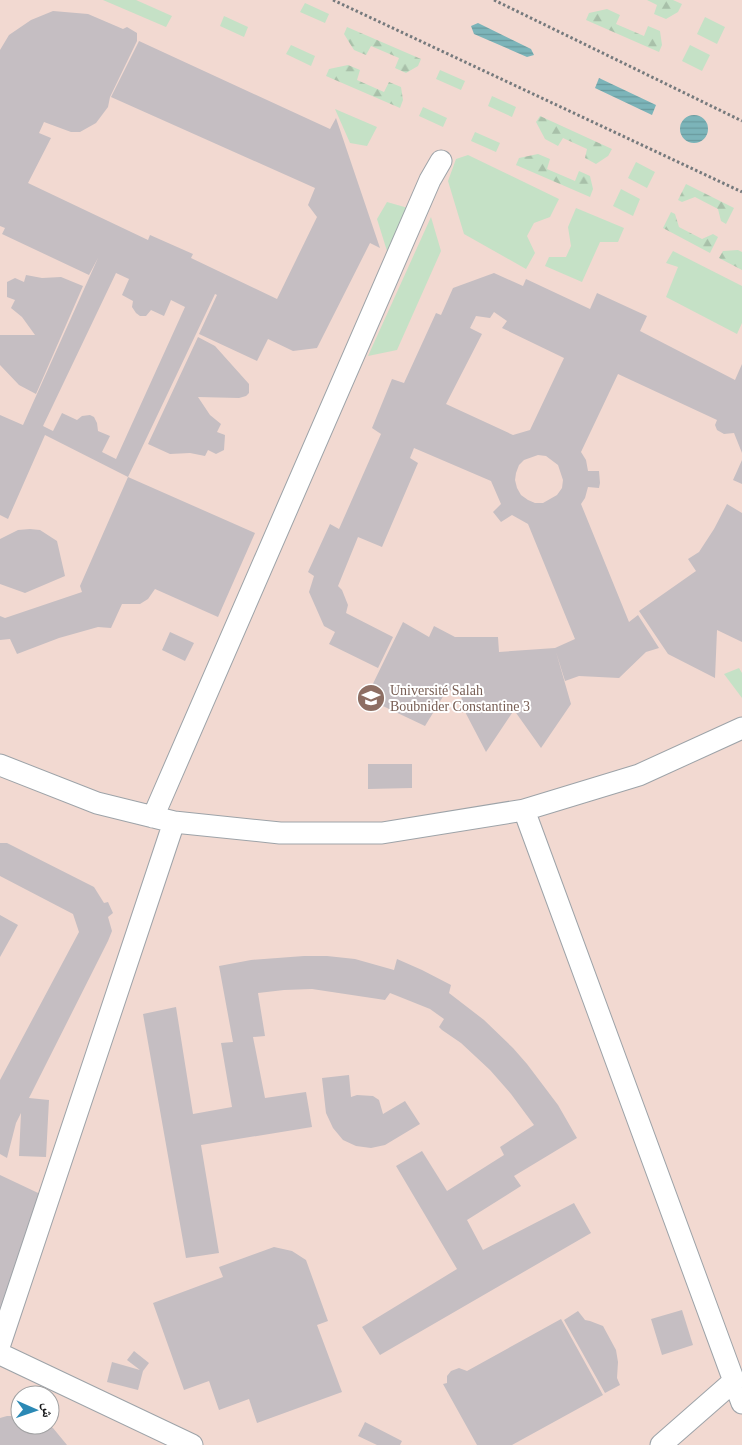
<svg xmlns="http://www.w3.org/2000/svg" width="742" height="1445" font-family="'Times New Roman','Noto Naskh Arabic',serif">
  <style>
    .education { fill: #f2d9d1; fill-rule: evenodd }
    .grass { fill: #c5e1c6 }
    .forest { fill: url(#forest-firs) }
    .water { fill: url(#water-rules) }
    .building { fill: #c5bec2; fill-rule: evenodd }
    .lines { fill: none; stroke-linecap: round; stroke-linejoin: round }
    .minor-casing { stroke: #9da3a8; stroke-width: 23 }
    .path { stroke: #767a7d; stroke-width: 3; stroke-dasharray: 2.5 2.5; stroke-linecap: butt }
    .minor { stroke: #fff; stroke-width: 21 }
    .labels { text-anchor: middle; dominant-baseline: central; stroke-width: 4; stroke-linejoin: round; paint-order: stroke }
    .education-label { font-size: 14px; fill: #785e54; stroke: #fff; text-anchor: start }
  </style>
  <defs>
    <pattern id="forest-firs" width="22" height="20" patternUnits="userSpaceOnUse" patternTransform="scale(1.25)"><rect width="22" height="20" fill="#c5e1c6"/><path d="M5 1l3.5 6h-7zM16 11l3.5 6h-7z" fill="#a8c0a9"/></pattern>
    <pattern id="water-rules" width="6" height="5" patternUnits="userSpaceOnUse" patternTransform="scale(1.25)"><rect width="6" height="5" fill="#7cb4b9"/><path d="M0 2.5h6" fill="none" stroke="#6a9a9e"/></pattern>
  </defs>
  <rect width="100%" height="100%" fill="#e4eaef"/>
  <!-- education -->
  <path class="education" d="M0,0H742V1445H0ZM20,1395H50V1425H20Z"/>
  <!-- grass -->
  <path class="grass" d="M103,0H136L172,16L166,27Z
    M305,3L329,14L325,23L300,12Z
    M224,16L248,27L244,37L220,26Z
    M705,17L725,27L717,44L697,34Z
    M291,45L315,56L311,66L286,54Z
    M690,45L710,55L702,71L682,61Z
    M440,70L465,81L461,90L436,79Z
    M492,96L516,107L512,117L488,106Z
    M423,107L447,118L443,127L419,116Z
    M335,109L377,127L367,146L350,143Z
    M475,132L500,143L496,152L471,141Z
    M468,155L559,199L550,217L534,223L527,236L535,253L526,269L464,234L448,181L456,159Z
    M636,162L655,172L647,188L628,178Z
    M621,189L640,199L633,216L613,206Z
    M387,202L408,208L387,251L377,219Z
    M576,208L624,228L618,242H600L582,282L545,266L549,257H566L571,246L568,227Z
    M431,217L441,251L397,350L368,356Z
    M673,251L742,286V323L737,334L666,297L678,267L666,263Z
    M739,668L742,673V698L724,674Z"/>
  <!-- forest -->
  <path class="forest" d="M647,0H673L682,4L678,12L666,19L654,14L657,5Z
    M607,9L620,15L616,24L644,36L648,26L660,31L662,45L659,52L586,20L589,13Z
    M347,27L421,59L418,66L406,73L395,68L399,58L371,46L366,55L354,50L344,34Z
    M348,65L360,70L357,80L384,92L389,82L401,87L403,100L400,108L326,76L329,69Z
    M540,116L612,149L608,156L596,164L585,158L587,149L563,138L558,146L545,139L536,122Z
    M538,154L550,159L547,169L575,181L579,171L590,176L593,189L590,197L516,165L519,158Z
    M686,184L734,208L726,224L721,221L718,209L695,197L682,202L678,200Z
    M671,212L675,214L679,227L702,239L713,234L718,237L710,253L663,228Z
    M738,250L742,252V270L719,258L723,251Z"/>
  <!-- water -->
  <path class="water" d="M478,23L531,49L534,55L527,57L474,34L471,26Z
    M599,78L656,105L652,115L595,88Z
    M680 129a14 14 0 1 1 28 0a14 14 0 1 1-28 0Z"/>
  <!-- building -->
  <path class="building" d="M53,11L88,14L123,29L127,27L137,33V41L110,97L108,107L96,123L80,132H71L44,122L39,133L51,138L28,183L148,240L150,235L193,254L191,258L277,299L317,217L308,205L315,188L111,97L139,41L330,129L336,118L380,248L370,243L317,348L293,351L268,339L257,361L199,334L217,295L215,294L128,477L45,435L8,519L0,515V415L23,425L98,258L89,275L2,234L5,228L0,226V50L9,35L31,20ZM116,273L129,279L122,295L133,301L132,307L136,313L140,316H146L151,310L164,316L171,300L185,307L116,459L102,452L110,436L98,431L97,423L94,417L90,415L82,416L77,420L62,413L53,431L43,426Z
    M494,273L523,286L526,279L590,309L597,293L647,316L640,331L735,380L742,364V453L734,433L724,434L717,430L715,425L717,420L618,374L581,452L586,460L588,471H599L600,483L599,488L588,487L585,498L581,504L629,622L638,615L659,648L646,652L619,678L579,676L565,681L556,652L571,704L541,748L514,710L486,752L462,706L461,691L447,690L425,726L366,698L403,622L429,637L434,626L455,637H498L499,652L555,648L575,639L528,524L512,515L501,522L493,512L501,504L491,481L414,448L410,458L418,463L382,547L358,537L338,586L342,590L348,605L346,613L393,637L378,668L329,644L335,632L324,626L309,592L314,576L308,572L330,524L339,529L381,434L372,428L392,379L404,383L436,313L441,315L453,288ZM494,312L507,321L502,328L564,358L530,430L513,435L446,404L482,334L470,328L476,316L490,318ZM538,455L546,456L558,465L563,480L562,488L557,495L543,503H535L528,500L521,495L517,488L515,480L516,473L519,465L524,460Z
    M26,275L42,278L61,277L83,286L36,394L19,385L0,365V335H35L22,317L11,308L15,300L7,297V282L15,278L24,282Z
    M198,337L215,346L249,384V393L246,396L239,398L198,397L210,415L221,424L217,432L225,435L224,450L216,454L208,450L205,456L190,453L170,454L148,444Z
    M742,460V484L733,480Z
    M128,477L255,533L218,617L155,589L148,599L140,604H122L111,628L98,627L59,638L17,654L10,639L0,640V616L5,618L82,592L80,586Z
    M727,504L742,513V642L717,630L715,678L668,654L639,611L696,571L688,559L699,552L714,529Z
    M30,529L40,530L57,541L65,576L25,593L0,584V539L18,530Z
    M170,632L194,643L185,661L162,650Z
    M368,764H412V788L368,789Z
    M0,843H7L94,887L104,903L108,902L113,913L108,917L112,931L108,941L29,1098L49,1100L46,1157L19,1156L21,1113L16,1123L7,1158L0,1154V1080L79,932L73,914L0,876Z
    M0,915L18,925L0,957Z
    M304,956H327L355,959L394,970L397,959L422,970L451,985L449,993L484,1020L513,1048L527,1064L558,1105L577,1138L514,1176L521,1186L467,1220L483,1250L574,1203L591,1233L380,1355L362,1327L457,1269L396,1166L422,1151L447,1191L504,1155L500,1147L534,1125L511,1094L490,1070L461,1043L442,1030L439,1027L444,1019L430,1009L390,993L385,1000L312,989L284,990L258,993L265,1036L253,1037L265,1098L306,1092L312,1127L201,1145L219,1253L186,1258L143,1014L176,1007L193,1114L232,1107L221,1043L233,1042L219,966L251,960Z
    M349,1075L351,1097L357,1095L373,1096L379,1100L383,1114L405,1101L420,1124L385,1145L371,1148L356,1146L343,1140L333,1128L326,1113L322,1078Z
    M0,1175L53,1200L0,1314Z
    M274,1247L292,1251L306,1260L328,1321L317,1325L342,1392L257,1423L249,1399L219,1410L209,1381L184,1390L153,1303L223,1277L219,1267Z
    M682,1310L693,1345L662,1355L651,1319Z
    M578,1311L585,1320L590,1321L603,1326L616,1350L618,1362L617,1378L620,1385L605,1393L564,1320Z
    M561,1319L603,1395L512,1445H477L443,1384L447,1383V1376L451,1371L459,1368L467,1371Z
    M134,1351L149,1363L143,1371L138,1390L107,1382L112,1362L140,1370L127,1360Z
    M7,1416H20V1425H48L53,1428L67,1445H0V1418Z
    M365,1422L402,1441L400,1445H377L358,1436Z"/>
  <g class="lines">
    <defs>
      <path id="minor" d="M0,765L97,803L174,822L280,833H382L524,810L639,775L742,728
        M524,810L742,1403
        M153,817L430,180L441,161
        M0,1344L174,822
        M0,1354L192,1445
        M661,1445L734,1381"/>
    </defs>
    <!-- minor casing -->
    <use href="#minor" class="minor-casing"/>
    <!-- path -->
    <path class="path" d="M333,0L742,192
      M494,0L742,121"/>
    <!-- minor -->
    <use href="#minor" class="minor"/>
  </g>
  <!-- icons -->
  <defs>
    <symbol id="university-disc" viewBox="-11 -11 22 22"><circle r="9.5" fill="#8d6e63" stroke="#fff"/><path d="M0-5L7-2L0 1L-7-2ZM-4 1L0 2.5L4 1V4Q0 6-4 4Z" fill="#fff"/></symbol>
  </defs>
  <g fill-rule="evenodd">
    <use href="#university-disc" x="355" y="682" width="32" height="32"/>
  </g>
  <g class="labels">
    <!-- education labels -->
    <g class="education-label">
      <text x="390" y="690">Université Salah<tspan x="390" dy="16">Boubnider Constantine 3</tspan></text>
    </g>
  </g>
  <!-- north arrow -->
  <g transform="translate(35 1410) rotate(92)"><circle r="24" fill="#ffffff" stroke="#a0a1a2"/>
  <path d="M0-4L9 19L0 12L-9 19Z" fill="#2b89b5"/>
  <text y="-8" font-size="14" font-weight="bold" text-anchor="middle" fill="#121416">ش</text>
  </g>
</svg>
